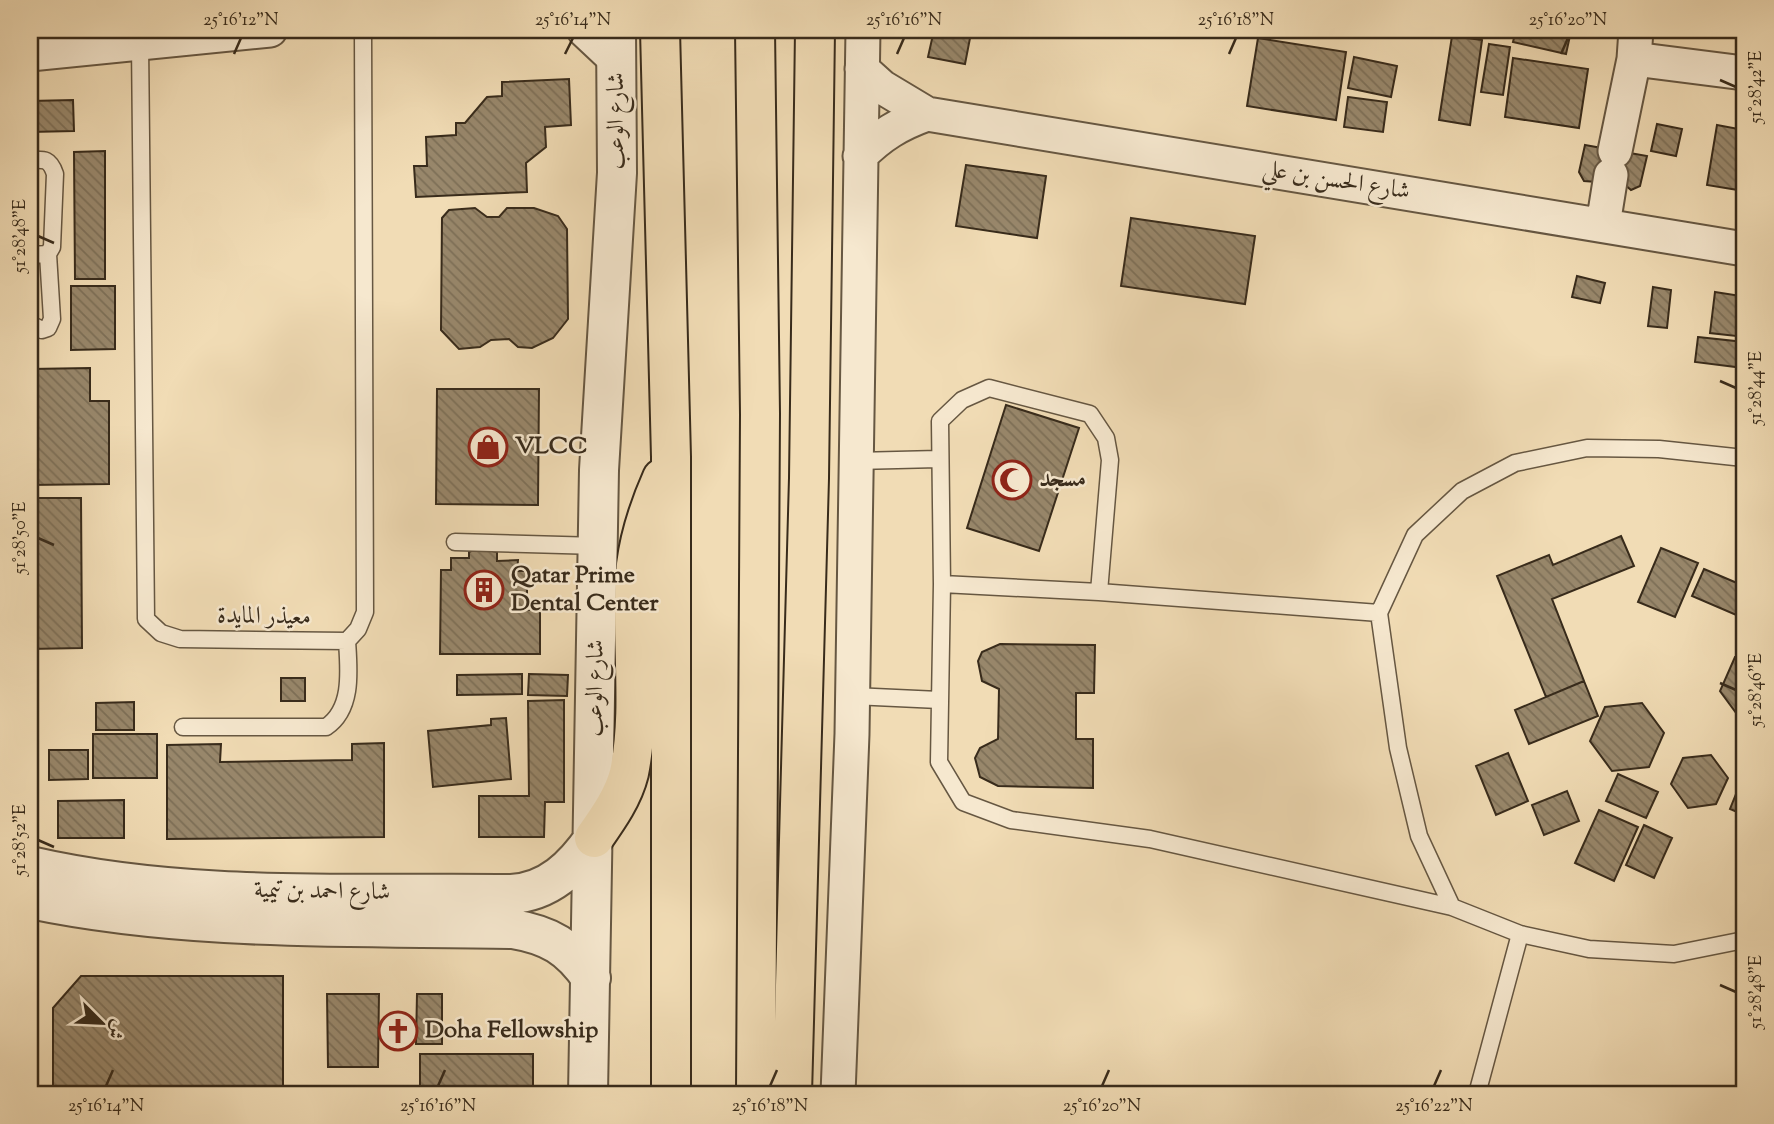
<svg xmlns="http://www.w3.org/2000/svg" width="1774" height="1124" font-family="'Sorts Mill Goudy',Amiri,serif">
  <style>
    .building { fill: url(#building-back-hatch); stroke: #382b1b; stroke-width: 2 }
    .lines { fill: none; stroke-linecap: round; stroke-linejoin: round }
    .service-casing { stroke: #665742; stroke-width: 19 }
    .minor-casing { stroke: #665742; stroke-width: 37 }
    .tertiary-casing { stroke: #665742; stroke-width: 42 }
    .primary-casing { stroke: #382b1b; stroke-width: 42 }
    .trunk-casing { stroke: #382b1b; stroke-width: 42 }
    .service { stroke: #f6e8cf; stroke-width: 16 }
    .minor { stroke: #f6e8cf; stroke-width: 33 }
    .tertiary { stroke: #f6e8cf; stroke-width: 38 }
    .primary { stroke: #f1dcb5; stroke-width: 38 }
    .trunk { stroke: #f1dcb5; stroke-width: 38 }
    .ticks { fill: none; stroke: #382b1b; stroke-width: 2.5 }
    .labels { text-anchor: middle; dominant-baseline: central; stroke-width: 5; stroke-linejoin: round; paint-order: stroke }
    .street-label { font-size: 24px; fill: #382b1b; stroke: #f6e8cf }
    .poi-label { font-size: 24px; font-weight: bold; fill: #382b1b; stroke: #f6e8cf; text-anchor: start }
    .neatline { fill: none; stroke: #382b1b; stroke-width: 2.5 }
    .ticks-label { font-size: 18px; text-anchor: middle; fill: #382b1b }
  </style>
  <defs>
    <pattern id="building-back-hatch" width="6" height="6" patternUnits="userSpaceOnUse" patternTransform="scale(1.75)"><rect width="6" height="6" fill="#98876b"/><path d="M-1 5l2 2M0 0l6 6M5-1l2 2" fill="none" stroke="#7d6f57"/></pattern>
  </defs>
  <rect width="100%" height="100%" fill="#f1dcb5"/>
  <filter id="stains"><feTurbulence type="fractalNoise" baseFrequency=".00286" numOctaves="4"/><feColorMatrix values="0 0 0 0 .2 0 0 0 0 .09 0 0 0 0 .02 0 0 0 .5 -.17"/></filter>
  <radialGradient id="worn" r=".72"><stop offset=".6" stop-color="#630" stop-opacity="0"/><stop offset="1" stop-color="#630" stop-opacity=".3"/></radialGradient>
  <!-- building -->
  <path class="building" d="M934,30L971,33L965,64L928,57Z
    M1516,30L1571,31L1566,54L1513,42Z
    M1452,36L1482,40L1470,125L1439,120Z
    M1258,38L1346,52L1336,120L1247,106Z
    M1489,44L1510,47L1503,95L1481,92Z
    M1354,57L1397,66L1391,97L1348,88Z
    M1513,58L1588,69L1579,128L1505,117Z
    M569,79L571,125L545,127L546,147L526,163L527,192L416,197L414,166H427L426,137L456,135V123H465L487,97L502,96V82Z
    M1348,97L1387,102L1383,132L1344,127Z
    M73,100L74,131L30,132V101Z
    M1657,124L1682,129L1676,156L1651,151Z
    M1717,125L1744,130V191L1707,185Z
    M1585,145L1647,156L1640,186L1631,190L1624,184L1584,181L1579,172Z
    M105,151V279H75L74,152Z
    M966,165L1046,176L1037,238L956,226Z
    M475,208L487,217H499L507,208H534L558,216L567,229L568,319L553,338L532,348L518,347L509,339L491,340L480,347L459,349L441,330L442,218L449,210Z
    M1131,218L1255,236L1245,304L1121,286Z
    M1577,276L1605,283L1600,303L1572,297Z
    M71,286H115V349L71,350Z
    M1653,287L1671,290L1667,328L1648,326Z
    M1715,292L1741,296L1736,336L1710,333Z
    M1698,337L1744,342V368L1695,362Z
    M90,368V401H109V484L30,485V369Z
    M437,389H539L538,505L436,504Z
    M1006,405L1079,428L1039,551L967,528Z
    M30,498H81L82,648L30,649Z
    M1621,536L1634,566L1552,599L1584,681L1546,697L1497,576L1549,555L1553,565Z
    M478,548L497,552V561L518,560L517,571H527V610H540V654H440L441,570H451V558H469V552Z
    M1661,548L1698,563L1675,617L1638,602Z
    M1704,569L1744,586L1741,617L1692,596Z
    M1000,644L1095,645L1094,693H1076V739H1093V788L998,786L980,777L975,758L980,748L998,739L999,689L982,681L978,661L982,652Z
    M1744,656V721H1742L1720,691L1735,657Z
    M30,673H32V711H30Z
    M522,674V694L457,695V675Z
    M529,674L568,675L567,696L528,695Z
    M281,678H305V701H281Z
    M1584,681L1598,716L1529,744L1515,710Z
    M564,700V802H545L544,837H479V796H529L528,701Z
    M134,702V730H96V703Z
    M1642,703L1664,733L1649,767L1612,771L1590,741L1605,707Z
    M506,718L511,779L433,787L428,731L491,725V719Z
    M93,734H157V778H93Z
    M384,743V837L167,839V745L221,744L220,762L352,760V744Z
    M49,750H88V779L49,780Z
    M1508,753L1528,801L1496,815L1476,766Z
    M1711,755L1728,778L1716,804L1688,808L1671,784L1683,758Z
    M1618,774L1658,792L1646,818L1606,801Z
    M1744,774V815L1730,809Z
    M1567,791L1579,821L1544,835L1532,805Z
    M124,800V838H58V801Z
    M1599,810L1638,827L1614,881L1575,863Z
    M1644,825L1672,838L1654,878L1626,865Z
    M81,976H283V1094H53V1008Z
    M327,994H379L378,1067H328Z
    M417,994H442V1044H416Z
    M420,1054H533V1094H420Z"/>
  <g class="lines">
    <defs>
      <path id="service" d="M140,43L146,619L161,633L180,639L347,641L358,629L365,612L363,30
        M30,160C45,159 50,159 55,174L52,247L48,254L30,255
        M30,324L42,330L48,328L52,319L48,254
        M856,461L938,459
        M455,542L598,546
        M942,584L1099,592
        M1379,613L1099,592L1110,460L1106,438L1090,414L989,388L962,400L940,421L942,584L939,762L963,802L1011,820L1150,839L1452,907L1520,934L1589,949L1674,954L1744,940
        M853,696L939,700
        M183,727H326C353,709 349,671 347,641
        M1452,907L1419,836L1398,748L1379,613L1415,535L1462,491L1515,463L1587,448L1659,449L1744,458
        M1477,1094L1520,934"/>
      <path id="minor" d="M584,30L617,61
        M30,54L270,30
        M1634,59L1744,73
        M862,69L882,87L927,114L1744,249
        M1615,151L1634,59L1636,30
        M860,156C881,135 899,124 927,114
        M1603,225L1611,175
        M838,1094L852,734L863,30"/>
      <path id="tertiary" d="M30,866C187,902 351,892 511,894C549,892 574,867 594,838
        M30,899C188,932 352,926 513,929C549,935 570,947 591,978
        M588,1094L599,470L617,173L616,30"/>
      <path id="primary" d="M660,30L671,457V1094
        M755,30L760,414L756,1094
        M594,838C608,818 623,797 629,773C643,705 629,633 636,565C640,535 650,505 662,478"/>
      <path id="trunk" d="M792,1094L809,478L815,30"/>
    </defs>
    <!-- service casing -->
    <use href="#service" class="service-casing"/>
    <!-- minor casing -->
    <use href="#minor" class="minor-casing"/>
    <!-- tertiary casing -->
    <use href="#tertiary" class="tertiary-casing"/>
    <!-- primary casing -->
    <use href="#primary" class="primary-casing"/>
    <!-- trunk casing -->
    <use href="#trunk" class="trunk-casing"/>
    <!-- service -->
    <use href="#service" class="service"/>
    <!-- minor -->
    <use href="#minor" class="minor"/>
    <!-- tertiary -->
    <use href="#tertiary" class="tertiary"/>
    <!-- primary -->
    <use href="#primary" class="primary"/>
    <!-- trunk -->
    <use href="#trunk" class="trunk"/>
  </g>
  <!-- ticks -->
  <path class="ticks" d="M234,54L241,38M565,54L573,38M897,54L904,38M1229,54L1236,38M1561,54L1568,38M1720,80L1736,87M38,236L54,243M1720,381L1736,388M38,538L54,545M1720,683L1736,690M38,840L54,847M1720,985L1736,992M106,1086L113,1070M438,1086L445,1070M770,1086L777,1070M1102,1086L1109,1070M1434,1086L1441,1070"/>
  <!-- icons -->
  <defs>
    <symbol id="shop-ring" viewBox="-11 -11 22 22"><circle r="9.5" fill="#f6e8cf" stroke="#8f2418" stroke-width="1.5"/><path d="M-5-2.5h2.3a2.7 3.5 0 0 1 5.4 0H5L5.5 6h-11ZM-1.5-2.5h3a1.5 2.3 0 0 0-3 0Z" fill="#8f2418"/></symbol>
    <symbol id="mosque-ring" viewBox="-11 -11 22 22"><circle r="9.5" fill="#f6e8cf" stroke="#8f2418" stroke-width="1.5"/><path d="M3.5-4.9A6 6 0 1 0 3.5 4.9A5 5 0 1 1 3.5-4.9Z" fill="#8f2418"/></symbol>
    <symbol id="building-ring" viewBox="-11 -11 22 22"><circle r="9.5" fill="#f6e8cf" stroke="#8f2418" stroke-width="1.5"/><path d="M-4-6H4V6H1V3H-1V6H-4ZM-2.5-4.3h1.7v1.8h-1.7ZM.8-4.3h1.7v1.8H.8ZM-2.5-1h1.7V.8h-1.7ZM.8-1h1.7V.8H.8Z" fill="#8f2418"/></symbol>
    <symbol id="church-ring" viewBox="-11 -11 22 22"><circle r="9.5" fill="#f6e8cf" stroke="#8f2418" stroke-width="1.5"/><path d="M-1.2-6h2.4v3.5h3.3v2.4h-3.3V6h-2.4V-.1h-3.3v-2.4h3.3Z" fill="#8f2418"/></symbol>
  </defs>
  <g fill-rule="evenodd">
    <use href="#shop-ring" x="466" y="425" width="44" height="44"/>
    <use href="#mosque-ring" x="990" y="458" width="44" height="44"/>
    <use href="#building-ring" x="462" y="568" width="44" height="44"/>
    <use href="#church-ring" x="376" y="1009" width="44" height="44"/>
  </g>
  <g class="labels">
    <!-- street labels -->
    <g class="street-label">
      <text transform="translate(617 121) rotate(-90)">شارع الوعب</text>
      <text transform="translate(1336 181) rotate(9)">شارع الحسن بن علي</text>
      <text transform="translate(264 617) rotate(1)">معيذر المايدة</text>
      <text transform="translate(596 688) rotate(-89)">شارع الوعب</text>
      <text transform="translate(322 892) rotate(1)">شارع احمد بن تيمية</text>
    </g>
    <!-- poi labels -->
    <g class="poi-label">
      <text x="515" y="447">VLCC</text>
      <text x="1039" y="480">مسجد</text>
      <text x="511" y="576">Qatar Prime<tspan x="511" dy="28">Dental Center</tspan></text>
      <text x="425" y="1031">Doha Fellowship</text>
    </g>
  </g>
  <!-- margin -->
  <rect width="1774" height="1124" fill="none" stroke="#f1dcb5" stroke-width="77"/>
  <!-- north arrow -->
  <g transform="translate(102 1023) rotate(114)" stroke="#f6e8cf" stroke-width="5" paint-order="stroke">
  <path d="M0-5L12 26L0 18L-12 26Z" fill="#382b1b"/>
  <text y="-10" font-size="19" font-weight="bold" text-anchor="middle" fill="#382b1b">ش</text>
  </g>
  <rect x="38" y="38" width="1698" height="1048" class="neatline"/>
  <g class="ticks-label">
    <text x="241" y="25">25°16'12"N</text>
    <text x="573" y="25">25°16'14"N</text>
    <text x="904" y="25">25°16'16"N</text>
    <text x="1236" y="25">25°16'18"N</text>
    <text x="1568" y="25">25°16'20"N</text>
    <text transform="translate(1755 87) rotate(-90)" y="6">51°28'42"E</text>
    <text transform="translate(19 236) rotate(-90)" y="6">51°28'48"E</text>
    <text transform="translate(1755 388) rotate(-90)" y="6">51°28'44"E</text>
    <text transform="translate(19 538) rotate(-90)" y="6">51°28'50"E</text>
    <text transform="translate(1755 690) rotate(-90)" y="6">51°28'46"E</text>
    <text transform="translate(19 840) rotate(-90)" y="6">51°28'52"E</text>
    <text transform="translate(1755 992) rotate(-90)" y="6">51°28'48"E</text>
    <text x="106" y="1111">25°16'14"N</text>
    <text x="438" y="1111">25°16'16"N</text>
    <text x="770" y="1111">25°16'18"N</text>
    <text x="1102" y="1111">25°16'20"N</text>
    <text x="1434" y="1111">25°16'22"N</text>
  </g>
  <rect width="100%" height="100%" filter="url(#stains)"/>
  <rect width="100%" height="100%" fill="url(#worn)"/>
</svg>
